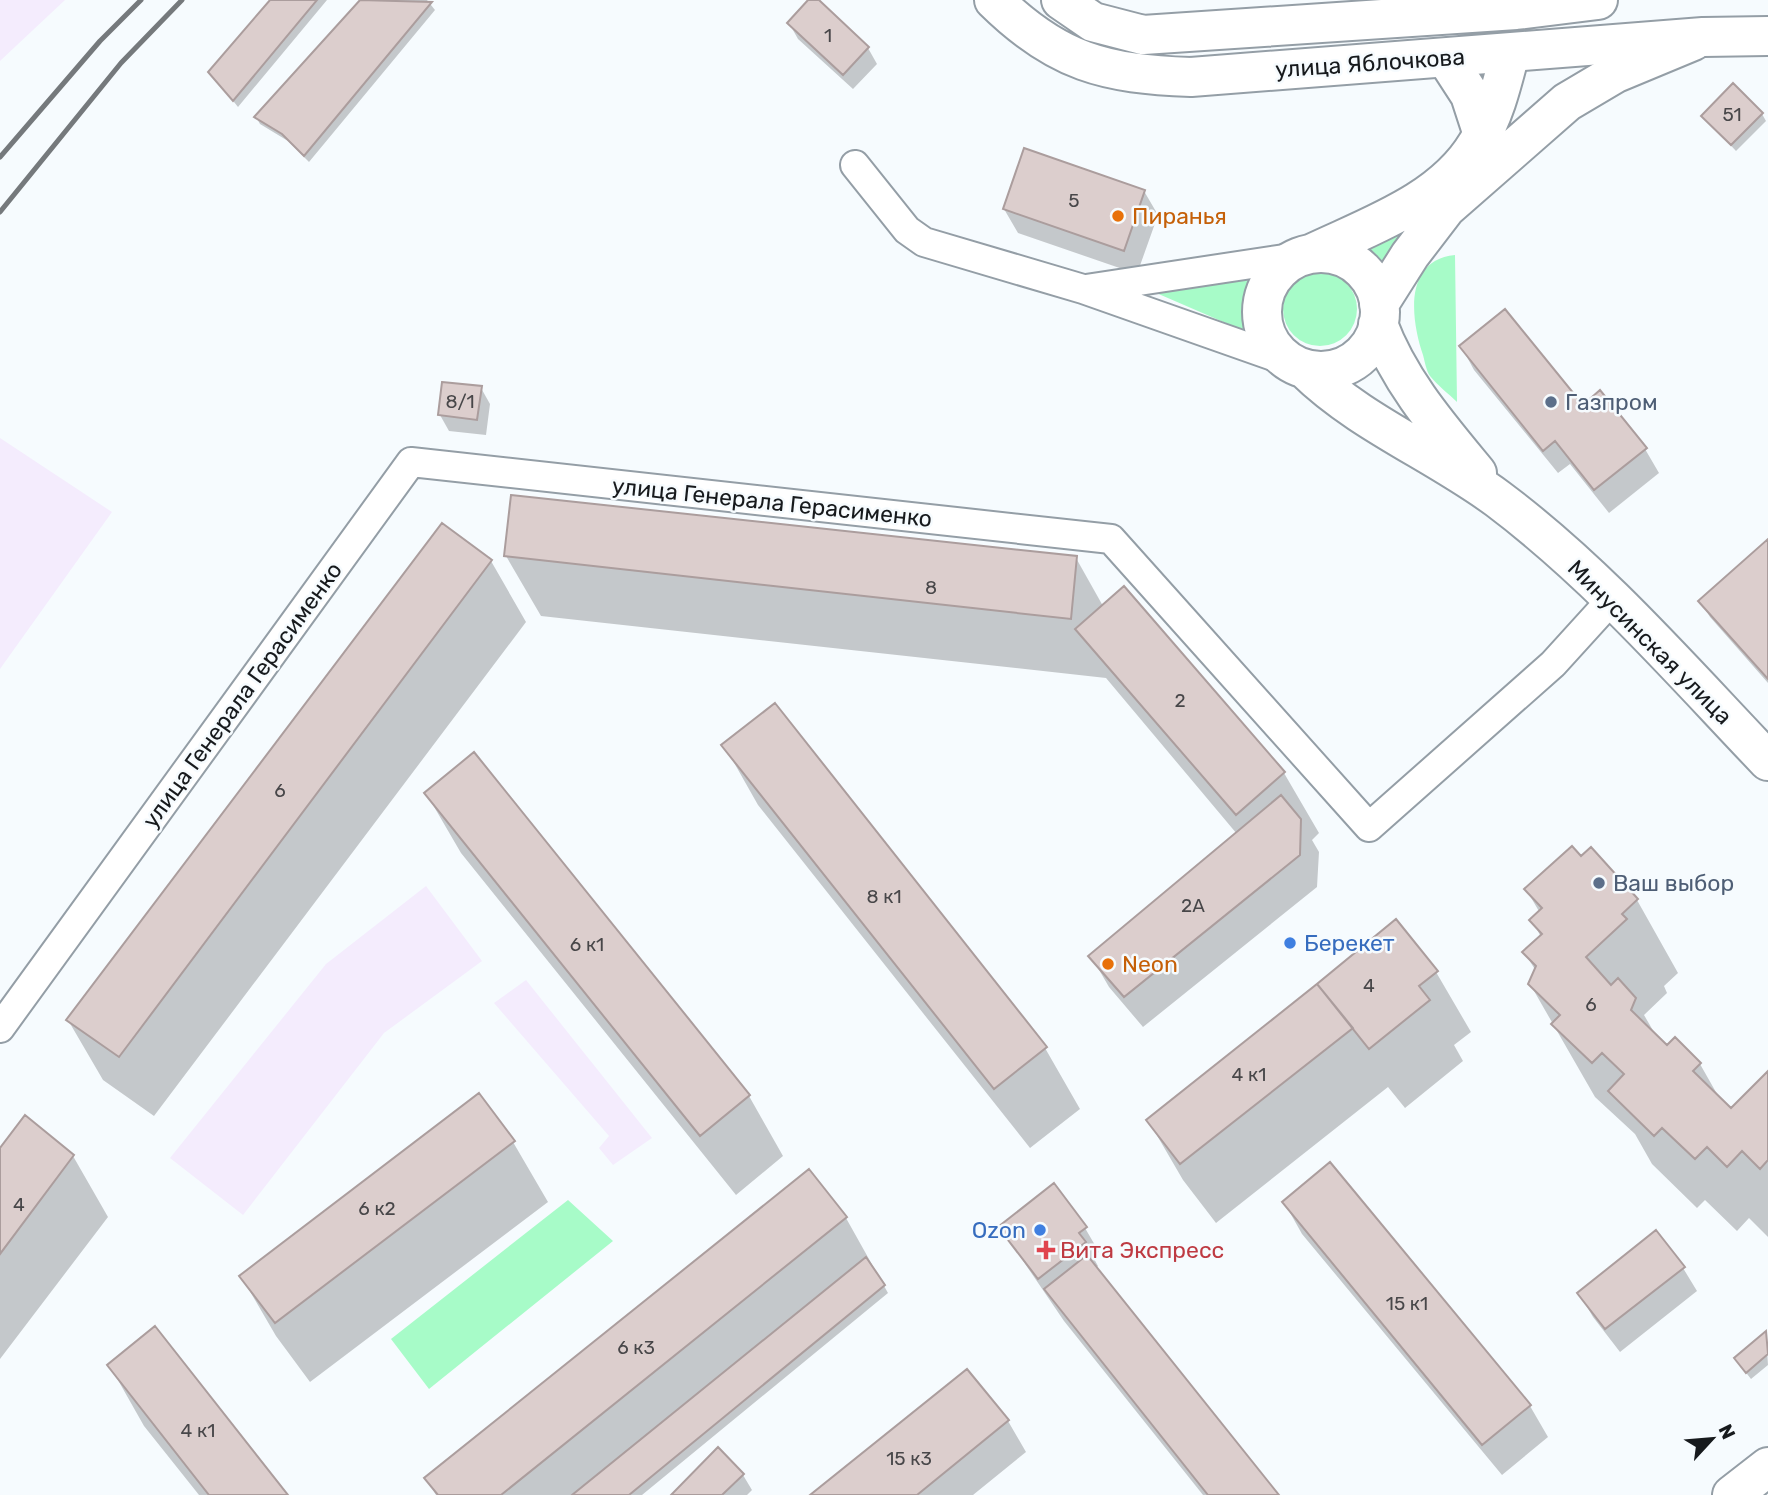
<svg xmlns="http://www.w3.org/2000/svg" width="1768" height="1495" font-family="Rubik,sans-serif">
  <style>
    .industrial { fill: #f4ecfd }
    .green { fill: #a7fbc8 }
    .shadow { fill: #0003 }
    .building { fill: #dccecd; stroke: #ab9d9d; stroke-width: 2 }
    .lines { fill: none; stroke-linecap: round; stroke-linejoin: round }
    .minor-casing { stroke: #949ea6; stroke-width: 32 }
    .secondary-casing { stroke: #949ea6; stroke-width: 42 }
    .primary-casing { stroke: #949ea6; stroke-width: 42 }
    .minor { stroke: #fff; stroke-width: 28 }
    .secondary { stroke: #fff; stroke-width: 38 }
    .primary { stroke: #fff; stroke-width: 38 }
    .rail { stroke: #75797c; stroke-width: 5 }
    .food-dot { fill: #e8710a; stroke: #f6fbfe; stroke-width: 2.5 }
    .service-dot { fill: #5c6f8a; stroke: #f6fbfe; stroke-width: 2.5 }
    .shop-dot { fill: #3f7fe0; stroke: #f6fbfe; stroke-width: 2.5 }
    .health-dot { fill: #e0444e; stroke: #f6fbfe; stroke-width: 2.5 }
    .labels { text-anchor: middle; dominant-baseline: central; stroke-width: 5; stroke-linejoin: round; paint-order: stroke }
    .number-label { font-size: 19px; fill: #484749 }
    .street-label { font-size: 23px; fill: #171a1d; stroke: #f6fbfe }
    .food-label { font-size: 23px; fill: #c56008; stroke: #f6fbfe; text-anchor: start }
    .service-label { font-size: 23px; fill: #4e5e75; stroke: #f6fbfe; text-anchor: start }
    .shop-label { font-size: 23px; fill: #366cbe; stroke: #f6fbfe; text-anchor: start }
    .health-label { font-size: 23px; fill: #be3a42; stroke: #f6fbfe; text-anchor: start }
  </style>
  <rect width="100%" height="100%" fill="#f6fbfe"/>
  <!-- industrial -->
  <path class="industrial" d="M0,0H65L0,61Z
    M0,438L112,512L0,669Z
    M426,886L482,961L384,1033L243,1215L170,1158L326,964Z
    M526,980L652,1138L613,1165L599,1148L609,1136L494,1003Z"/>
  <!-- green -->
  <path class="green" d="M1405,226L1386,266L1364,248Z
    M1455,255L1457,402C1449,394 1437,385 1430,376C1426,370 1425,362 1423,355C1411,320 1403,260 1455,255Z
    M1283 309a37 37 0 1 1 74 0a37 37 0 1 1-74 0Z
    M1262,273C1250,296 1251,312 1258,337L1154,292Z
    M568,1200L613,1241L429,1389L391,1339Z"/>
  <!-- shadow -->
  <path class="shadow" d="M272,0H327L238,107L210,72Z
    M362,0H427L435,10L309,162L288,141L260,124L256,117Z
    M811,0H816L868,48L877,64L853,89L798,39L789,23Z
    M1762,114L1766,121L1736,151L1703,116Z
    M1144,191L1158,215L1137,274L1018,233L1004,209Z
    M1461,346L1583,407L1645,449L1659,473L1609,513L1570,464L1558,473L1474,370Z
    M481,388L490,404L486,435L449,431L440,415Z
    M1768,541V683L1710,617L1701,602Z
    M506,556L1076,558L1103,606L1124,588L1284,773L1319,833L1312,840L1319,852L1317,887L1143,1027L1109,987L1091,956L1237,834L1106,678L541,616Z
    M491,561L526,622L154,1116L103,1080L68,1020Z
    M774,705L1045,1048L1080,1109L1030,1148L758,805L724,745Z
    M474,755L749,1096L783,1156L736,1195L461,853L426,793Z
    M1526,889L1637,900L1678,973L1664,986L1667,993L1644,1015L1658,1039L1667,1048L1700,1064L1721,1101L1731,1111L1768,1073V1237L1749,1218L1737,1231L1705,1200L1697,1208L1652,1164L1635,1134L1595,1097L1530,984L1536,971L1524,952L1541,937L1532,920L1540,913Z
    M1436,972L1471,1032L1454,1045L1463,1061L1405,1108L1388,1087L1216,1223L1183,1180L1148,1120Z
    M513,1142L548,1202L310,1382L276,1336L241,1276Z
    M0,1151L73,1156L108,1217L0,1359Z
    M1330,1164L1530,1406L1548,1437L1502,1475L1302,1234L1284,1202Z
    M809,1171L846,1218L888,1293L642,1495H436L426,1478Z
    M1000,1227L1085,1228L1099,1252L1093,1257L1098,1266L1096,1268L1277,1495H1203L1064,1321Z
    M1683,1268L1697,1291L1620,1352L1593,1317L1579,1293Z
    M1766,1334L1768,1365L1751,1379L1740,1365Z
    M110,1366L286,1495H199L144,1426Z
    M1008,1421L1026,1452L973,1495H812Z
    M718,1449L743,1475L752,1490L747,1495H673Z"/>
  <!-- building -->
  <path class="building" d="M270,0H317L233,101L208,72Z
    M360,0L432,2L304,156L282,134L254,117Z
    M808,0H819L869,47L843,75L787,23Z
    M1733,83L1763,113L1731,145L1701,116Z
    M1024,148L1145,190L1124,251L1003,209Z
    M1505,309L1583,405L1600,390L1647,448L1594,490L1555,441L1543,451L1459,346Z
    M442,382L482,386L477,420L438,415Z
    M511,495L1077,556L1071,619L504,556Z
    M442,523L492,560L119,1057L66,1020Z
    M1768,539V679L1698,601Z
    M1124,586L1285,772L1236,815L1075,629Z
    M775,703L1047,1047L994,1089L721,745Z
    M474,752L750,1095L700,1136L424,793Z
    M1281,795L1301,819L1300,855L1124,997L1088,956Z
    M1572,846L1581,856L1591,847L1638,899L1622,914L1627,919L1586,957L1611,985L1618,978L1636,998L1631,1010L1667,1045L1675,1037L1701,1063L1693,1071L1731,1108L1768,1071V1160L1760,1169L1742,1151L1727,1167L1707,1147L1695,1159L1662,1128L1654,1136L1608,1091L1624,1074L1602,1053L1592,1063L1551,1024L1560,1015L1528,984L1536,966L1522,952L1542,934L1529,920L1542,908L1524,889Z
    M1396,919L1438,971L1419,986L1430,1000L1369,1049L1317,984Z
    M1317,984L1353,1028L1180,1164L1146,1120Z
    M479,1093L515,1141L275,1323L239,1276Z
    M25,1115L74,1155L0,1254V1148Z
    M1330,1162L1531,1405L1482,1445L1282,1202Z
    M809,1169L847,1217L501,1495H438L424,1478Z
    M1054,1183L1087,1227L1079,1233L1086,1242L1038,1279L998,1227Z
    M1656,1230L1685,1267L1605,1329L1577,1293Z
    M1087,1255L1279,1495H1208L1044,1289Z
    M866,1257L885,1285L629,1495H572Z
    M155,1326L288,1495H209L107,1365Z
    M1766,1331L1768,1354L1746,1373L1734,1358Z
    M967,1369L1009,1420L917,1495H810Z
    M718,1447L744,1474L722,1495H671Z"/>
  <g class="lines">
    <defs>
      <path id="minor" d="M855,165L907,230L924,242L1083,289L1290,362
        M1086,289L1298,257
        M0,1028L411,462L1111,539L1369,827L1553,664L1613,598"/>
      <path id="secondary" d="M1446,58L1470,95L1483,135
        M1313,253C1370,226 1443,201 1477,144C1494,117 1502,84 1510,53
        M1262 312a59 59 0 1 1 118 0a59 59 0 1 1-118 0Z
        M1379,304L1410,255L1446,208L1567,102L1616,73L1693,41
        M1378,324C1399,381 1439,427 1477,473
        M1305,369C1360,423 1436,453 1498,499C1598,574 1682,671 1768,761
        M1732,1495L1768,1467"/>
      <path id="primary" d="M994,0C1057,62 1105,74 1191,77L1703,37L1768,36
        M1061,0L1093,22L1143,35L1516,10L1598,0"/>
    </defs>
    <!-- minor casing -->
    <use href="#minor" class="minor-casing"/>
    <!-- secondary casing -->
    <use href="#secondary" class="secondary-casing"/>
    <!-- primary casing -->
    <use href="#primary" class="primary-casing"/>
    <!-- minor -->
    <use href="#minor" class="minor"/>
    <!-- secondary -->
    <use href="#secondary" class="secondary"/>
    <!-- primary -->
    <use href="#primary" class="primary"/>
    <!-- rail -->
    <path class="rail" d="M0,157L100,41L141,0
      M0,212L121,63L182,0"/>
  </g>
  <!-- markers -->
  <g class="food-dot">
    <circle cx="1118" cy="216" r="7"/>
    <circle cx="1108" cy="964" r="7"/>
  </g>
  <g class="service-dot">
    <circle cx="1551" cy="402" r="7"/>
    <circle cx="1599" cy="883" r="7"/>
  </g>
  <g class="shop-dot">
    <circle cx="1290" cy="943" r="7"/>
    <circle cx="1040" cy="1230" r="7"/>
  </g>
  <path class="health-dot" d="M1042.5 1239.5h7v7h7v7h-7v7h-7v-7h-7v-7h7z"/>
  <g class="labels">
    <!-- number labels -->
    <g class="number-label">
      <text x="828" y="35">1</text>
      <text x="1732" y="114">51</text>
      <text x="1074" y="200">5</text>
      <text x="460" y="401">8/1</text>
      <text x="931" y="587">8</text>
      <text x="1180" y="700">2</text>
      <text x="280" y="790">6</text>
      <text x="884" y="896">8 к1</text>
      <text x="1193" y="905">2А</text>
      <text x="587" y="944">6 к1</text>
      <text x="1369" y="985">4</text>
      <text x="1591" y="1004">6</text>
      <text x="1249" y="1074">4 к1</text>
      <text x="19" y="1204">4</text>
      <text x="377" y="1208">6 к2</text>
      <text x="1407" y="1303">15 к1</text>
      <text x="636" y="1347">6 к3</text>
      <text x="198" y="1430">4 к1</text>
      <text x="909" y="1458">15 к3</text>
    </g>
    <!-- street labels -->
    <g class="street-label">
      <text transform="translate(1370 63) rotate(-4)">улица Яблочкова</text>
      <text transform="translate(772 502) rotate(6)">улица Генерала Герасименко</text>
      <text transform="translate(1650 642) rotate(45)">Минусинская улица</text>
      <text transform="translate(242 695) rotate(-54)">улица Генерала Герасименко</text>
    </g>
    <!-- food labels -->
    <g class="food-label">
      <text x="1132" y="216">Пиранья</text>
      <text x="1122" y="964">Neon</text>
    </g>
    <!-- service labels -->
    <g class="service-label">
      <text x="1565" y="402">Газпром</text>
      <text x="1613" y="883">Ваш выбор</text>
    </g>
    <!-- shop labels -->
    <g class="shop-label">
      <text x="1304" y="943">Берекет</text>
      <text x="1026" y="1230" text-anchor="end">Ozon</text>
    </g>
    <!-- health labels -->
    <g class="health-label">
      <text x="1060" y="1250">Вита Экспресс</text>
    </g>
  </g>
  <!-- north arrow -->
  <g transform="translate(1712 1439) rotate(64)" stroke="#f6fbfe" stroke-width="5" paint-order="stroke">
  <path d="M0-5L12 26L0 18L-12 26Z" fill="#171a1d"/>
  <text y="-10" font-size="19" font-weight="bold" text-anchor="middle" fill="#171a1d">N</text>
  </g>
</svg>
